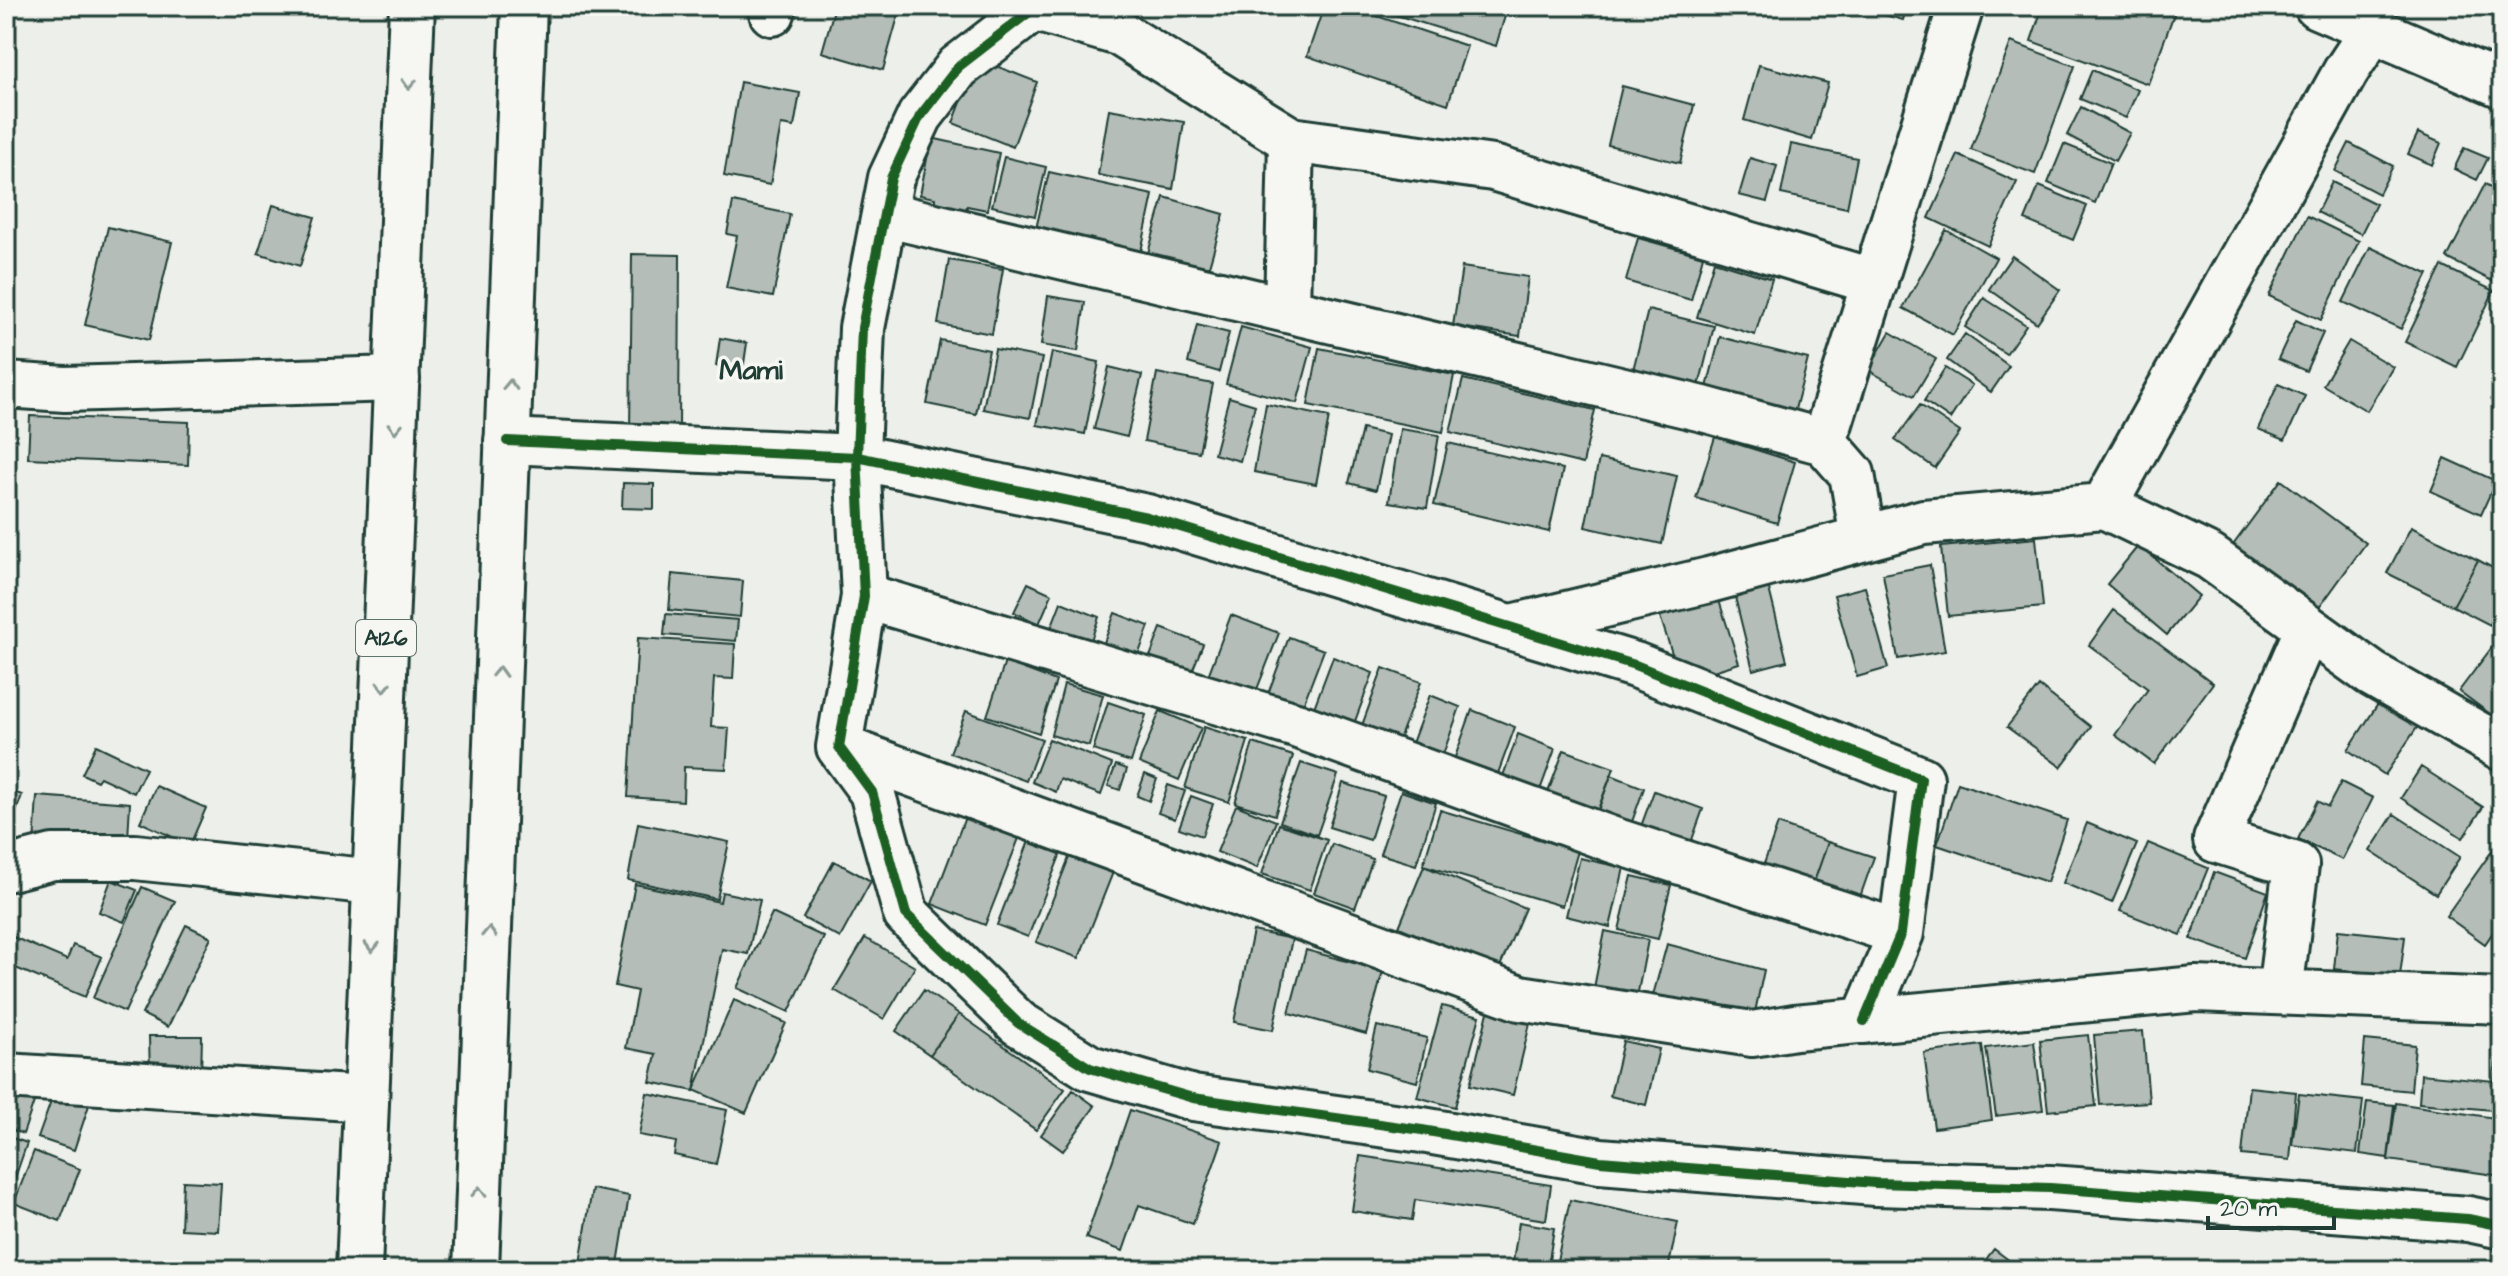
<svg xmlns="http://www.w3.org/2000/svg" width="2508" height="1276" font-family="'Architects Daughter',sans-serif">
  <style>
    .building { fill: #b4bdb8; stroke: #1f3d34; stroke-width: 2 }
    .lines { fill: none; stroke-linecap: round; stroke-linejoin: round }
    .street-casing { stroke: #1f3d34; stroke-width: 50 }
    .highway-casing { stroke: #1f3d34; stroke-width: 50 }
    .street { stroke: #f6f6f2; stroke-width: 44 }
    .highway { stroke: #f6f6f2; stroke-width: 44 }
    .cycleway-casing { stroke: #f6f6f2; stroke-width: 15 }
    .cycleway { stroke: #1b5e20; stroke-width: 10 }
    .oneway { stroke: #8a9a93 }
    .labels { text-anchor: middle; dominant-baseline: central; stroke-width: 7; stroke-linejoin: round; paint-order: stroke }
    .shield { fill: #f6f6f2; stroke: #60746d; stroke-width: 2 }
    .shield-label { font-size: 22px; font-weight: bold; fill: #1f3d34 }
    .quarter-label { font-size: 28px; font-weight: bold; fill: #1f3d34; stroke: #f6f6f2 }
  </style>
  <rect width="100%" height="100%" fill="#edefea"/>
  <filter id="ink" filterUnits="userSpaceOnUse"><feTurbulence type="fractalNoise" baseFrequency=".0125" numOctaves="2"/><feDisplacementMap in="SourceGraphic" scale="16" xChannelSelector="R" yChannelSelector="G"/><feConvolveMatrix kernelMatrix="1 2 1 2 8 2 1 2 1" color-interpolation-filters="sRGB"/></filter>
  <g filter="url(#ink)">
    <!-- building -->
    <path class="building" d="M835,6H901L883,70L822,52Z
      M1324,6H1347L1467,46L1448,104L1307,56Z
      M1367,6H1508L1496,46Z
      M1852,6H1907L1903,20Z
      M2043,6H2153L2174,14L2148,84L2031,41Z
      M2011,42L2075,66L2035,174L1971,150Z
      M978,59L1037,82L1013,147L953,123Z
      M1759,65L1828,83L1812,140L1744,120Z
      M2092,70L2138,90L2126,118L2080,99Z
      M740,82L800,93L794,127L781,125L770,185L724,176Z
      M1622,86L1694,105L1680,163L1608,145Z
      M2081,107L2130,133L2115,161L2067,135Z
      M1109,109L1184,122L1173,189L1098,175Z
      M2418,133L2441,143L2432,165L2408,154Z
      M931,138L999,153L987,210L967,206L965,215L934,209L935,198L920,195Z
      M2349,143L2393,166L2379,194L2335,171Z
      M1791,144L1857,158L1847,208L1781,194Z
      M2064,144L2111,163L2095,203L2048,183Z
      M2464,148L2488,158L2477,180L2454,169Z
      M1958,155L2017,182L1988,246L1929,218Z
      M1004,157L1046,167L1035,216L992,206Z
      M1750,158L1777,166L1767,202L1739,195Z
      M1049,172L1153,195L1140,256L1035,233Z
      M2332,182L2376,204L2361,234L2317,212Z
      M2485,184L2502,193V271L2496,283L2447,258Z
      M2039,186L2087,206L2073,240L2025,220Z
      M1164,197L1224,214L1206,277L1146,260Z
      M733,202L790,214L773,297L726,288L737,236L727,234Z
      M273,205L315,217L300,266L258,253Z
      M2307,216L2359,241L2321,320L2269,296Z
      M108,227L172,242L149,340L85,325Z
      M1946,230L1996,258L1953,335L1903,308Z
      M1638,238L1703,256L1691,300L1626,281Z
      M2370,247L2428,274L2401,329L2343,302Z
      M632,254L680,255L679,433L630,432Z
      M2012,256L2060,290L2037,323L1989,289Z
      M949,260L1003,269L992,334L938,324Z
      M1714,261L1772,279L1755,335L1697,317Z
      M2442,266L2494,291L2457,367L2405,342Z
      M1462,267L1528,277L1520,336L1453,326Z
      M1048,296L1085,302L1078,351L1041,345Z
      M1984,298L2026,325L2006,354L1965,327Z
      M1648,310L1714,326L1698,390L1632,374Z
      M2502,319V341L2494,338Z
      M2296,320L2323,333L2306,371L2278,359Z
      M1197,325L1229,333L1219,372L1188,363Z
      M1241,327L1312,347L1297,403L1226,384Z
      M1890,332L1936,359L1914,396L1868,370Z
      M1965,334L2009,366L1991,392L1947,360Z
      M1720,337L1808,359L1791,425L1703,403Z
      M720,338L747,343L743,370L716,366Z
      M940,340L989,350L976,414L927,404Z
      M2349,341L2393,367L2367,411L2323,385Z
      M1319,348L1454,375L1443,432L1308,405Z
      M995,349L1042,358L1030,418L983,409Z
      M1052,352L1099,362L1085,434L1037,425Z
      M1109,367L1142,375L1127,437L1094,429Z
      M1945,368L1972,385L1950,419L1924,401Z
      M1157,373L1213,384L1199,452L1144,441Z
      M1463,379L1595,410L1583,464L1450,432Z
      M2278,384L2305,396L2285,440L2258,429Z
      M1229,397L1255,405L1240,461L1214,454Z
      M1266,404L1329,417L1316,484L1254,472Z
      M1920,405L1960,432L1935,468L1895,440Z
      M30,416L189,422L188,465L28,458Z
      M1362,429L1388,435L1376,490L1349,483Z
      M1400,429L1439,435L1427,508L1389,502Z
      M1715,437L1795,462L1777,523L1696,498Z
      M1448,443L1563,469L1549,532L1434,505Z
      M2445,458L2496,481L2481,514L2431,491Z
      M1599,459L1677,476L1662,544L1585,527Z
      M2281,480L2366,543L2311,619L2225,556Z
      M623,483L654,484V509L622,508Z
      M2411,527L2478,560L2453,606L2387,573Z
      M2036,538L2043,607L1948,616L1941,547Z
      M2139,545L2199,596L2167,635L2107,584Z
      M2478,560L2502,573V603L2490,625L2453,606Z
      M1930,565L1945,651L1898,659L1883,574Z
      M672,574L743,581L740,617L669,610Z
      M1028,583L1052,594L1039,624L1014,612Z
      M1768,585L1787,661L1753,670L1734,593Z
      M1865,587L1888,668L1857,677L1834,595Z
      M1715,588L1739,663L1681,681L1657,607Z
      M1061,602L1099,617L1090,643L1051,628Z
      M2114,610L2213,683L2154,764L2115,735L2148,689L2089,645Z
      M1115,613L1149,626L1136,661L1102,648Z
      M666,614L738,620L736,641L664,635Z
      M1231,615L1279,633L1250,707L1203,689Z
      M1161,628L1203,644L1189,679L1148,662Z
      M2502,634V723L2459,691Z
      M1289,637L1324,650L1299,715L1265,702Z
      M638,638L735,644L733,679L714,678L711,727L729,728L726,769L684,767L683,801L628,797Z
      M1333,657L1373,673L1349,737L1309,721Z
      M1005,662L1056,681L1039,733L987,716Z
      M1383,668L1421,682L1397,745L1360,731Z
      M1064,684L1103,695L1089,746L1051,735Z
      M2039,686L2091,727L2061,767L2007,727Z
      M1430,695L1460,707L1442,757L1411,746Z
      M2380,701L2418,726L2385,775L2348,750Z
      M1108,702L1146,715L1131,762L1093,750Z
      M1472,710L1515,727L1493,787L1450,771Z
      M966,711L1042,739L1026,781L950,753Z
      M1160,711L1201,728L1179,780L1139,763Z
      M1204,727L1248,741L1229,802L1185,788Z
      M1518,734L1555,749L1535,804L1498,790Z
      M1049,739L1112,764L1101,795L1060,779L1056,792L1032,782Z
      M1253,743L1293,756L1275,815L1235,803Z
      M96,745L146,769L134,793L100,777L97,781L82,774Z
      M1564,750L1614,768L1594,821L1544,803Z
      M1301,763L1338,775L1317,835L1280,822Z
      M1116,765L1127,769L1120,790L1108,786Z
      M2421,767L2483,807L2463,838L2401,798Z
      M1145,774L1157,779L1149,801L1137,796Z
      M1611,775L1644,788L1629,830L1595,817Z
      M2341,782L2373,798L2342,860L2298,839L2317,801L2328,807Z
      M1343,783L1384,796L1370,840L1329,827Z
      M1958,783L2067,820L2047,882L1937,845Z
      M1168,785L1185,791L1175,819L1158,813Z
      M156,786L206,808L190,845L140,822Z
      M6,789L22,795L6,840Z
      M1401,791L1436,803L1416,865L1380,854Z
      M1654,791L1703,809L1689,848L1640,829Z
      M37,796L130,803L128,839L72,834L71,848L34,845Z
      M1191,796L1213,804L1202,836L1179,828Z
      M1236,805L1276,821L1257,868L1217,852Z
      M1440,810L1578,851L1562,906L1423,865Z
      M967,812L1021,833L985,925L932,904Z
      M2394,814L2460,857L2436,894L2370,851Z
      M638,823L729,842L717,899L628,880Z
      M2087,823L2137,844L2112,903L2063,883Z
      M1279,824L1327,840L1310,890L1262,874Z
      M1778,824L1828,842L1814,882L1764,864Z
      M2502,837V919L2485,944L2446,916Z
      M1029,841L1061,853L1028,937L997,925Z
      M1828,842L1874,857L1859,900L1814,882Z
      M2148,843L2208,868L2181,935L2120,911Z
      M1332,844L1373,859L1355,908L1314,893Z
      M1072,850L1115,867L1079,958L1036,942Z
      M1580,858L1624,868L1610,927L1566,916Z
      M834,861L871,881L840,938L803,918Z
      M1424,866L1525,908L1499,969L1399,927Z
      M2214,872L2268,892L2245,958L2191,939Z
      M1632,876L1671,885L1658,939L1619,930Z
      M111,880L137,890L124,922L99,912Z
      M635,884L720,902L722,892L760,900L748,954L722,949L694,1091L650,1082L656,1054L626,1048L637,991L615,986Z
      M142,887L175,901L125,1012L93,998Z
      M772,913L824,937L789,1012L737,988Z
      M186,925L211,937L168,1027L142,1014Z
      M2338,930L2405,937L2400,976L2334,969Z
      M1253,931L1292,939L1273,1030L1234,1022Z
      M1605,931L1648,940L1637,997L1594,988Z
      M6,934L67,960L73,945L102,957L85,997L6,964Z
      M865,938L915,967L884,1019L834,990Z
      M1667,944L1764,970L1755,1012L1714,1015L1652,999Z
      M1306,950L1383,971L1366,1034L1289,1013Z
      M924,990L959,1014L930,1055L896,1031Z
      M734,1000L786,1023L746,1113L694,1090Z
      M1490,1004L1532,1015L1513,1095L1470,1085Z
      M1442,1006L1480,1016L1455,1107L1417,1097Z
      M959,1014L1065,1089L1036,1130L930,1055Z
      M1377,1026L1427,1038L1417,1082L1367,1069Z
      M2143,1031L2149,1102L2100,1105L2094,1035Z
      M2088,1035L2096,1106L2048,1111L2040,1040Z
      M2498,1035L2502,1036V1111L2419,1103L2421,1074L2494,1081Z
      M149,1036H202L201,1075L150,1076Z
      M2365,1040L2415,1045L2411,1091L2361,1086Z
      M1623,1041L1659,1049L1646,1105L1610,1096Z
      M2034,1042L2043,1110L1996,1116L1986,1048Z
      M1982,1045L1992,1120L1934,1128L1924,1053Z
      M2249,1087L2296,1092L2290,1160L2242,1155Z
      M6,1090L36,1096L23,1134L6,1128Z
      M1073,1090L1095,1106L1063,1151L1041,1135Z
      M54,1093L89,1105L74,1150L38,1138Z
      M647,1093L727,1110L716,1164L674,1155L676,1142L639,1135Z
      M2299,1094L2363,1101L2357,1153L2292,1145Z
      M2367,1102L2394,1105L2388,1158L2360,1154Z
      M2396,1103L2502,1119V1176L2388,1160Z
      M1130,1110L1222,1141L1193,1224L1139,1205L1123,1251L1086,1238Z
      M6,1136L27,1143L6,1204Z
      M34,1151L80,1169L60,1221L14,1203Z
      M1360,1156L1551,1185L1546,1220L1415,1200L1412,1220L1352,1211Z
      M183,1181L221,1183L218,1231L181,1229Z
      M592,1189L629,1196L617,1270H579Z
      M1570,1200L1678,1222L1668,1270H1555Z
      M1519,1222L1554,1228L1548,1267L1513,1262Z
      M1994,1249L2022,1270H1978Z"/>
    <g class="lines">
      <defs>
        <path id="street" d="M1037,6L958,67L920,116L891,178L862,328L857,457L864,596L839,747L872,792L906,914L1018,1023L1090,1068L1193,1098L1422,1130L1600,1161L1875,1183L2050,1188L2468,1219L2502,1226
          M2317,6L2373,30
          M1033,8L1119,33L1291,140L1493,168L1875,282
          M772,13L774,6
          M884,214L1703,409L1824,442L1852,474L1863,538
          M1287,309L1291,140
          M6,385L65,389L397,379
          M507,441L857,457L1147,517L1635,665L1921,779L1901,933L1864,1021
          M1824,442L1961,6
          M2104,506L2346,71L2373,30L2502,85
          M864,596L1296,725L1613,840L1901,933
          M1512,627L1709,580L1924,522L2104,506L2210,557L2372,674L2502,748
          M839,747L1520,998L1752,1034L1795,1027L2196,989L2502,1001
          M6,869L53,857H135L375,882
          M2280,992L2296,865L2216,840L2308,628
          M6,1076L366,1099"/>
        <path id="highway" d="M359,1270L412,6
          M476,1270L524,6"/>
      </defs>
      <!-- street casing -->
      <use href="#street" class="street-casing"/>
      <!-- highway casing -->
      <use href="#highway" class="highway-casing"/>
      <!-- street -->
      <use href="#street" class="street"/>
      <!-- highway -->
      <use href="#highway" class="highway"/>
      <defs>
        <path id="cycleway" d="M1037,6L958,67L920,116L891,178L862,328L857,457L864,596L839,747L872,792L906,914L1018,1023L1090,1068L1193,1098L1422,1130L1600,1161L1875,1183L2050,1188L2468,1219L2502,1226
          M507,441L857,457L1147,517L1635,665L1921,779L1901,933L1864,1021"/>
      </defs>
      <!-- cycleway casing -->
      <use href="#cycleway" class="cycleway-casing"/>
      <!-- cycleway -->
      <use href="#cycleway" class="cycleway"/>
    </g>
    <!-- one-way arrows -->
    <defs><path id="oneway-chevron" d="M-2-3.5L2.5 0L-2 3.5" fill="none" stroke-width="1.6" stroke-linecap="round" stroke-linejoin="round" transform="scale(2)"/></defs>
    <g class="oneway">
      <use href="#oneway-chevron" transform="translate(409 84) rotate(92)"/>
      <use href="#oneway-chevron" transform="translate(510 385) rotate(-88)"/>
      <use href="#oneway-chevron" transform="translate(395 428) rotate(92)"/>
      <use href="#oneway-chevron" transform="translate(499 672) rotate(-88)"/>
      <use href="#oneway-chevron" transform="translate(384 687) rotate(92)"/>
      <use href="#oneway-chevron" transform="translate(489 932) rotate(-88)"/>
      <use href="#oneway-chevron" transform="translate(372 947) rotate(92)"/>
      <use href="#oneway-chevron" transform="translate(479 1192) rotate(-88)"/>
    </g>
  </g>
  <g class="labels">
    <!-- shield labels -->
    <rect class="shield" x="356" y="620" width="60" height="36" rx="6"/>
    <g class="shield-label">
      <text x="386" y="638">A126</text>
    </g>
    <!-- quarter labels -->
    <g class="quarter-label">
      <text x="751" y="370">Mami</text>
    </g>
  </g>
  <!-- margin -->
  <rect width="2508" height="1276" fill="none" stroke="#f6f6f2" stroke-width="32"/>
  <rect x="16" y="16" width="2476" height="1244" fill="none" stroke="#1f3d34" stroke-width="3" filter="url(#ink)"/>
  <!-- scale -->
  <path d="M2208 1216v12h126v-12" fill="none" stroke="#1f3d34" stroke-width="4"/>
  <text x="2220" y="1216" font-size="24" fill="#1f3d34" stroke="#f6f6f2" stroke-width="6" paint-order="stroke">20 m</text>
</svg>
